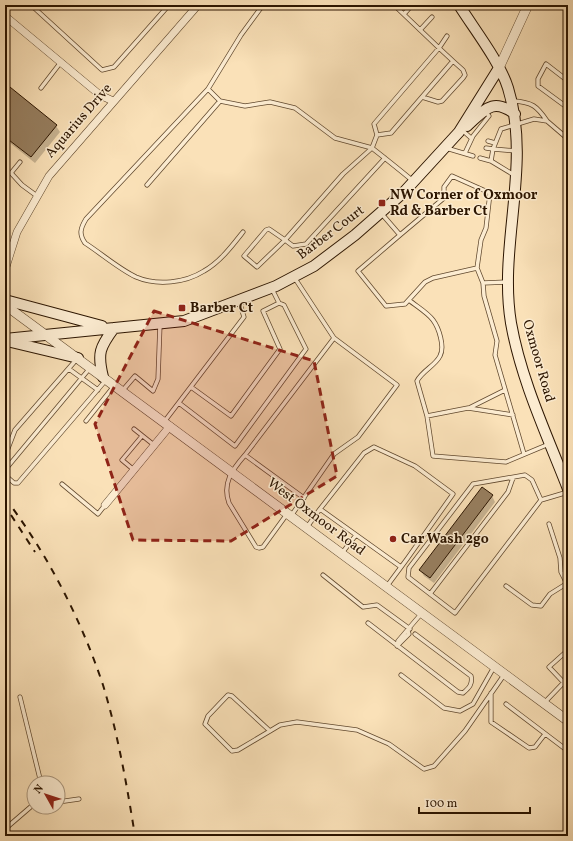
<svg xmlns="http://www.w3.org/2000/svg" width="573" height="841" font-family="Vollkorn,serif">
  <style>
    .shadow { fill: #0003 }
    .building { fill: #977f60; stroke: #2c1500 }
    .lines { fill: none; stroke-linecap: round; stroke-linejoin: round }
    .service-casing { stroke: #60482e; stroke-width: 5 }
    .minor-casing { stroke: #60482e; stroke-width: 8 }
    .tertiary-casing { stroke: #60482e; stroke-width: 10 }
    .secondary-casing { stroke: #2c1500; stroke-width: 12 }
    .service { stroke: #fcecd1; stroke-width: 3.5 }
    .minor { stroke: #fcecd1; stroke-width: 7 }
    .tertiary { stroke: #fcecd1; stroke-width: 9 }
    .secondary { stroke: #fcecd1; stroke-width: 10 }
    .rail { stroke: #2c1500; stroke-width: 2; stroke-dasharray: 7 7; stroke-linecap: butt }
    .marked { fill: #8f2418; fill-opacity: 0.2; stroke: #8f2418; stroke-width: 3; stroke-dasharray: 8 5; stroke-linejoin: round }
    .poi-dot { fill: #8f2418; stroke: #fcecd1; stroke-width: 1.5 }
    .labels { text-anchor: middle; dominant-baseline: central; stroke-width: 3; stroke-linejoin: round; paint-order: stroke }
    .street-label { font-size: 14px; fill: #2c1500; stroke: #fcecd1 }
    .poi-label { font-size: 14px; font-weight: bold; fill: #2c1500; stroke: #fcecd1; text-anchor: start }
  </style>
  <rect width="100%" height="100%" fill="#fae1b8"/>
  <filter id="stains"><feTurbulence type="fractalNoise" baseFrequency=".005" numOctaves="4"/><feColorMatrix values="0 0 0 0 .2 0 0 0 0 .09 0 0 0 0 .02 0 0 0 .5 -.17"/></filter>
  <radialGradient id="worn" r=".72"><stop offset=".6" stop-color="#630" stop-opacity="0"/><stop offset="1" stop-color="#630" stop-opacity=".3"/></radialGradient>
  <!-- shadow -->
  <path class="shadow" d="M5,85L56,126L60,132L35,163L5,139Z
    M492,496L495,502L434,583L424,576L420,570Z"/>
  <!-- building -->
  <path class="building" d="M5,83L57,125L31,157L5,137Z
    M482,487L493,495L430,578L419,570Z"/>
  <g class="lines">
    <defs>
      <path id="service" d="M31,5L102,70L114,67L169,5
        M187,5L193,11
        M394,5L439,48L447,36
        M404,14L412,5
        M420,30L432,17
        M568,81L546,64L538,79V86L568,108
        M41,88L61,62
        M208,89L241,35L263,5
        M422,97L438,102L442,101L463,78L465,75L463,70L453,61
        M547,121L568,139
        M462,130L471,138
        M488,141L495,143
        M446,148L473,156
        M486,148L493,149L501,129L534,119L547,121C537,106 532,102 513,101
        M465,153L473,136L489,116L485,111
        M385,158L306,244L293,246L285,240L343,174L372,148C386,159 400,170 413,181
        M480,158L491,161L514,175
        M491,161L493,149L516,151
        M20,162L11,173L22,185L37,196
        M147,185L220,101
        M381,213L400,235L444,198V187L452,176L490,193L486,228L481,240L477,268L433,278L425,282L405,304L386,306L358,271L400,235
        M269,229L285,240L257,267L244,256L266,230Z
        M243,232C232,246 220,262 204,271C185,283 157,286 136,277C119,269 102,254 85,243C79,234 80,229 86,219L208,89L220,101L245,106L270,102L295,108L335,138L372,148L377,135L374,124L439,48L453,61L391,133L377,135
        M477,268L483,283L507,282
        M483,283L484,296L497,341L495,355L524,454
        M409,300C416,306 427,312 433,320C439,328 445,347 440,356C435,366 423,370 417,381L427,416L433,456L506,462L549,444
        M69,369L98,390
        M191,387L231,416L280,349L263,311L279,303
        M123,390L135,376L153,391L158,379L160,324
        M179,403L235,446L306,349L284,305L279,303L272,289
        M469,408L505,390
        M427,416L468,408L513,415
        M86,421L114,386
        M164,422L244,317L239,301
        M134,429L154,445
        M245,455L334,338
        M5,456L15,430L76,360
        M5,470L90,368
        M134,470L122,460L142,436
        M5,475L14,483H18L106,380
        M62,484L98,514L105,505
        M541,500L532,480L525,475L473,484L409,568L408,577L455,613L541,500L568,492
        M287,514L263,547L259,548L256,547L229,503C222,483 232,470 245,455L304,498
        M291,516L334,454L358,437L397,385L334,338L294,277
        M549,524L560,558L561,572L567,584
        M307,527L320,509
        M342,553L356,535
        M323,575L363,607L377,605L410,629
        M387,586L407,559L453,494L415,466L374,447L364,453L320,509L401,567
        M506,586L532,605L541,606L550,594L566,584
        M430,594L508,492L513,478
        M368,623L458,692L463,693C469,688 473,684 471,676L415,634
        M408,631L409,634L397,646L398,641L421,614
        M568,650L549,667L568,687
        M401,675L444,708L460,711L473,704L494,667
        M491,693V722L529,748L535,747L545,734
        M20,697L41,783
        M545,702L568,678
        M506,704L568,751
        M270,731L232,696L228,695L208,716L205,724L232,751L238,750L280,725L297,722L357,730L389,744L424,769L434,766L465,731L504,675
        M58,802L79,799
        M5,829L34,804"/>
      <path id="minor" d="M5,16L100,95L113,101
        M5,270L17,232L49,176L198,5
        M105,505L170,426"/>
      <path id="tertiary" d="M499,68L528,5
        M5,305L568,721"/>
      <path id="secondary" d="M459,5C474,29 500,62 508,88C532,165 498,245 511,323C521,380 547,435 568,489
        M467,126C485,110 492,97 515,114
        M5,300L102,326
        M5,339L184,321L276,286L314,266L355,235L404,192L459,132L499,68
        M11,342L78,358
        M103,377C97,353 100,347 114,328"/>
    </defs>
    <!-- service casing -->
    <use href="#service" class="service-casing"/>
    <!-- minor casing -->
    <use href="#minor" class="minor-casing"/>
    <!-- tertiary casing -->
    <use href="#tertiary" class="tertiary-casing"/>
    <!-- secondary casing -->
    <use href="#secondary" class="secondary-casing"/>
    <!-- service -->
    <use href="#service" class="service"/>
    <!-- minor -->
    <use href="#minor" class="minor"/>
    <!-- tertiary -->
    <use href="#tertiary" class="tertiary"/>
    <!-- secondary -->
    <use href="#secondary" class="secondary"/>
    <!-- rail -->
    <path class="rail" d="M5,498C47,553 81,619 103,685C118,734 127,786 135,836
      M11,515L35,552"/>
  </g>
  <!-- marked area -->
  <path class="marked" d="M154,311L314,361L337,476L231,541L133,540L95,424Z"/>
  <!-- markers -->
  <g class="poi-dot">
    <rect x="378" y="199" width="8" height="8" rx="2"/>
    <rect x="178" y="304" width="8" height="8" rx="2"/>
    <circle cx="393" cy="539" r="4"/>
  </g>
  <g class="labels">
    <!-- street labels -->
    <g class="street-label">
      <text transform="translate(79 121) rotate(-49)">Aquarius Drive</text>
      <text transform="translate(331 233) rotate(-37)">Barber Court</text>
      <text transform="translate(538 361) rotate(74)">Oxmoor Road</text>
      <text transform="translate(316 517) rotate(37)">West Oxmoor Road</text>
    </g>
    <!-- poi labels -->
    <g class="poi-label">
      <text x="390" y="195">NW Corner of Oxmoor<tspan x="390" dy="16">Rd &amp; Barber Ct</tspan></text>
      <text x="190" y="308">Barber Ct</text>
      <text x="401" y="539">Car Wash 2go</text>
    </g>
  </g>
  <!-- margin -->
  <rect width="573" height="841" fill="none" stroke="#fae1b8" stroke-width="20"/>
  <rect x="6" y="6" width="561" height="829" fill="none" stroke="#2c1500" stroke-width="2"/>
  <rect x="10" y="10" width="553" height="821" fill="none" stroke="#2c1500"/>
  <!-- north arrow -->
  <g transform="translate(46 795) rotate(309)"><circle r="19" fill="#fcecd1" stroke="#a9967d"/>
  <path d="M0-3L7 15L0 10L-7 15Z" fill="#8f2418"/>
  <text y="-6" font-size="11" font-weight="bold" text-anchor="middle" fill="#2c1500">N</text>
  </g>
  <!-- scale -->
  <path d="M419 807v6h111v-6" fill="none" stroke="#2c1500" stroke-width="2"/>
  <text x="425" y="807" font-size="12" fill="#2c1500" stroke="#fcecd1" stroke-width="3" paint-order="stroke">100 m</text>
  <rect width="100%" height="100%" filter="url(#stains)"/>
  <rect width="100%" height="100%" fill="url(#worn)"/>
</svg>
